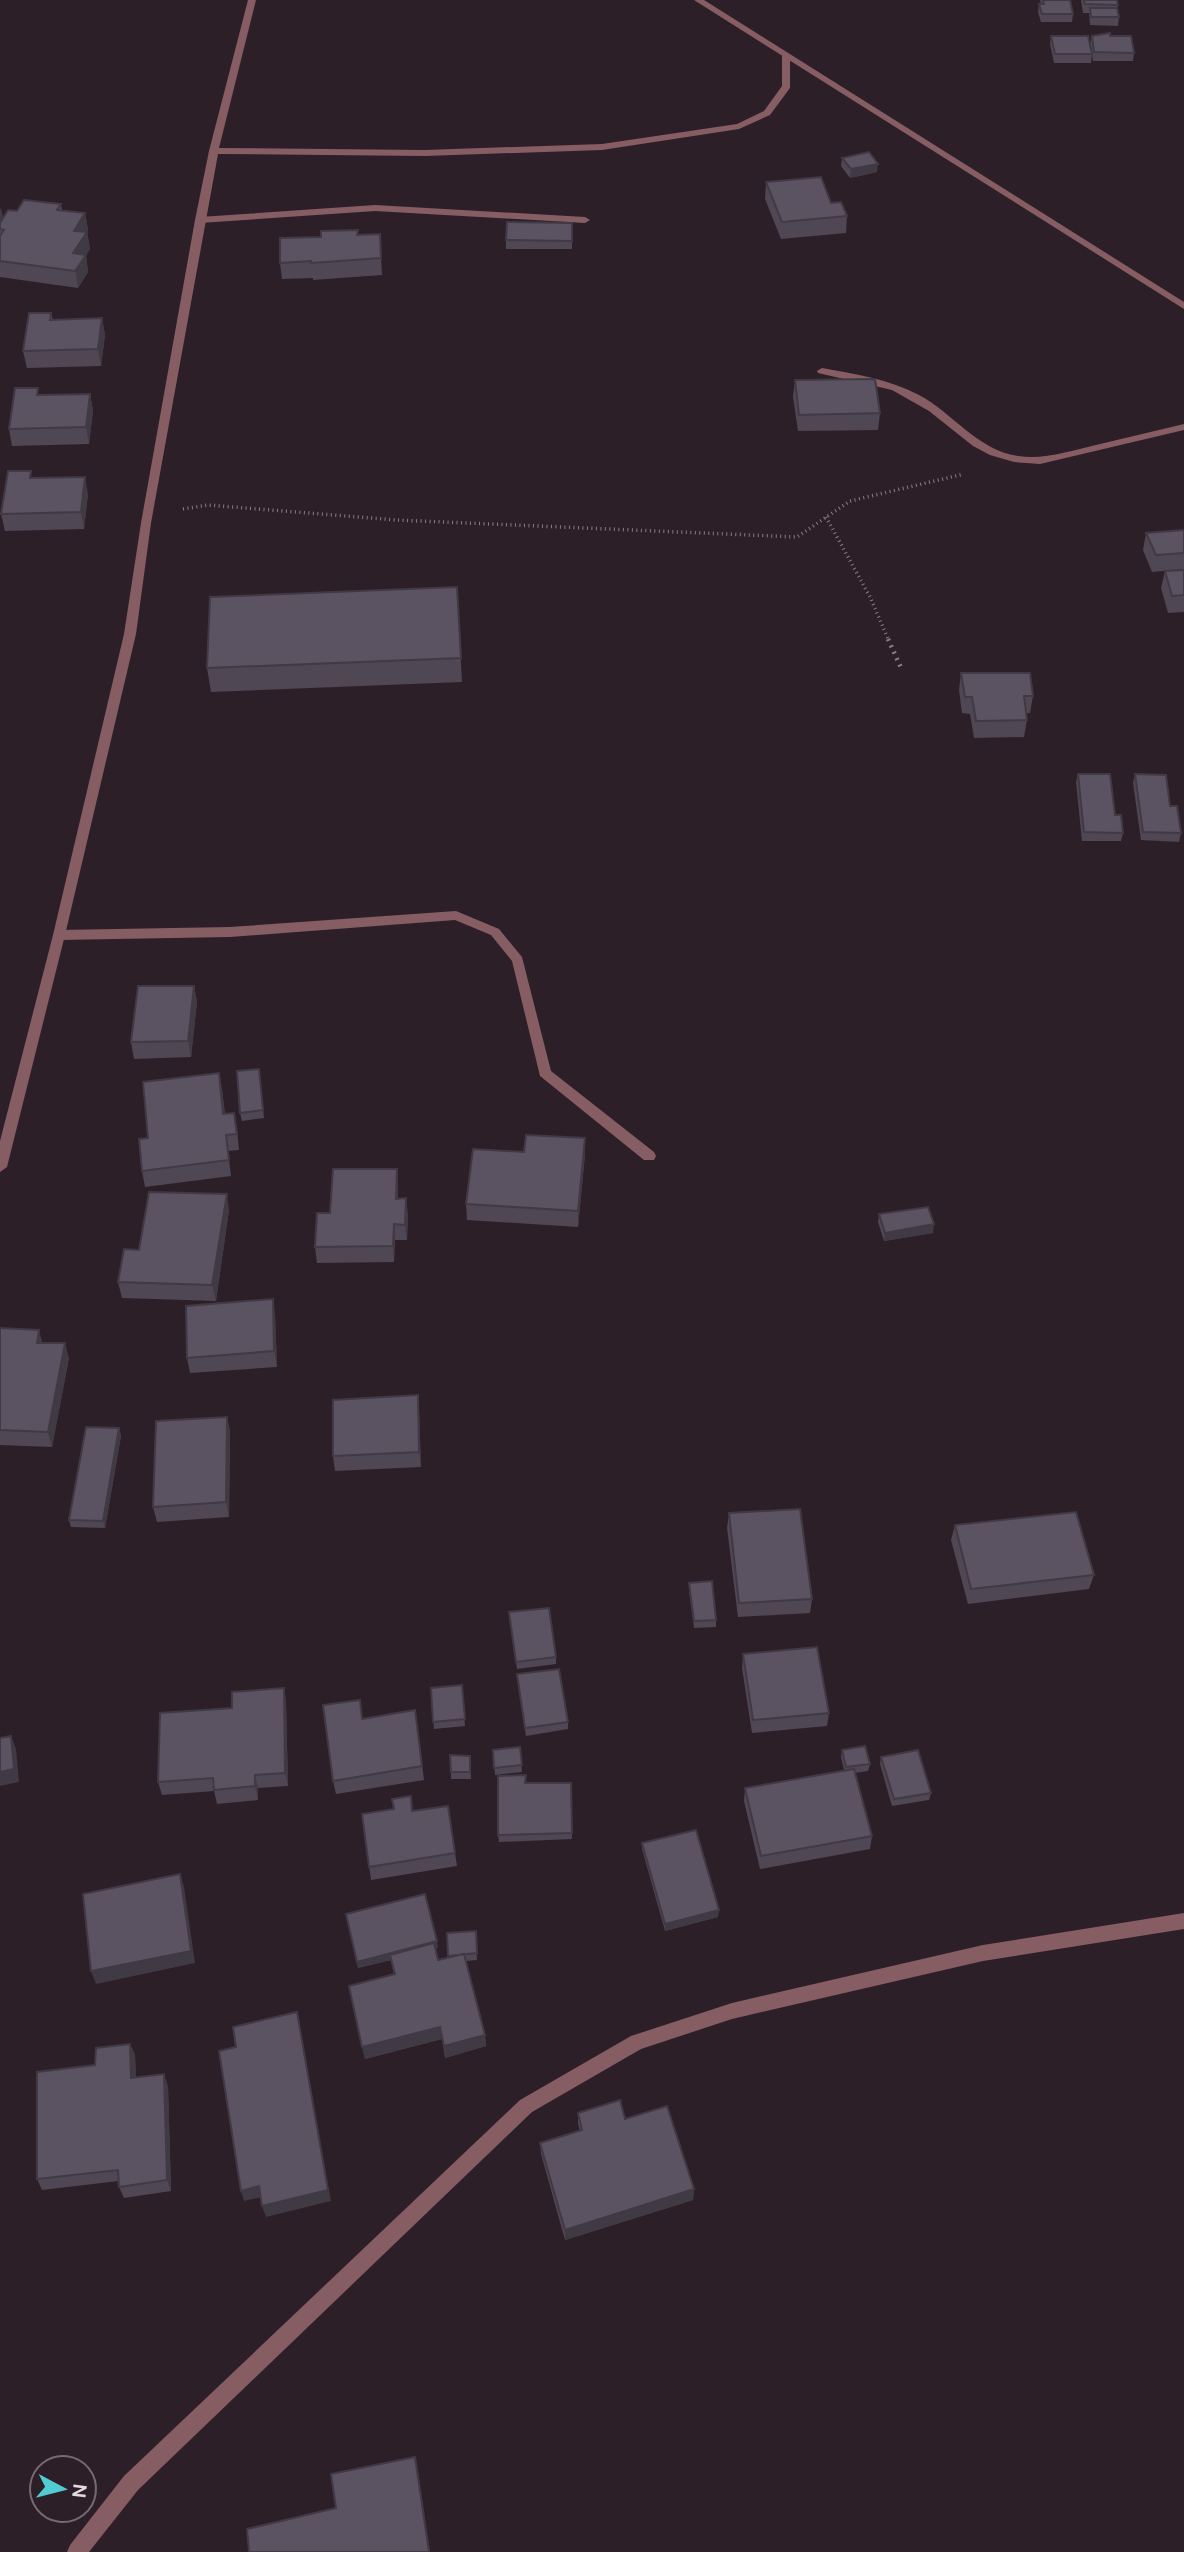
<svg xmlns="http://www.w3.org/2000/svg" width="1184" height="2552" font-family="'DM Sans',sans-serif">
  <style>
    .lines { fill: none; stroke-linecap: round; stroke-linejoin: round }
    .path-far1 { stroke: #897d85; stroke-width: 3.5; stroke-dasharray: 1 3.5; stroke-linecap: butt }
    .path { stroke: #897d85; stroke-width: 4.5; stroke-dasharray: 2 5; stroke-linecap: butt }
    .service { fill: #875d64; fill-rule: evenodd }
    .minor { fill: #875d64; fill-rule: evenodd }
    .tertiary { fill: #875d64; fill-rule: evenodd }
    .wall { fill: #4f4754 }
    .shaded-wall { fill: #403a45 }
    .building { fill: #5c5362; stroke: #403a45; stroke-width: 2 }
  </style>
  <rect width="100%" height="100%" fill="#2d1f28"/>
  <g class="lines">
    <!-- path-far1 -->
    <path class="path-far1" d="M183,509L208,505L396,520L797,537L850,501L964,474
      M826,517L870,597L889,641"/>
    <!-- path -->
    <path class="path" d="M888,639L902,670"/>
    <!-- service -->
    <path class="service" d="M375,205L585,217L590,220L585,223L375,211L200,223L195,220L200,217Z
      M822,368C855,374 889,379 919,395C953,413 977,450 1018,456C1044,460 1070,451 1096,445C1125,438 1155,431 1184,424V430L1040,464L1014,462L990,455L973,446L929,411L892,390L818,373L817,371Z
      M456,911L499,929L522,957L551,1071L654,1152L656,1156L654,1160H644L540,1076L512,961L491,935L455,920L230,937L59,940L53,935L59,930L230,927Z"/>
    <!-- minor -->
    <path class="minor" d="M248,0H256L219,148L425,150L602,144L737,124L764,111L782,86V56L786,53L790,56V88L770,115L739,129L602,150L425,156L218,154L151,523L136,634L65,935L7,1167L0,1172V1141L53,935L124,634L141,523L195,220L209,151Z
      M1184,1913V1929L983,1961L732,2019L641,2049L532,2112L138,2490L89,2552H67L70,2545L124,2476L520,2100L631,2036L732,2003L983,1945Z"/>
    <!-- tertiary -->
    <path class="tertiary" d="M694,0H704L1184,302V309Z"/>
  </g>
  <!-- wall -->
  <path class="wall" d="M1040,0H1070L1073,14L1072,22H1041L1038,12L1039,4H1041Z
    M1081,0H1117L1119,17L1118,26L1090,25L1089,13H1083Z
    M1051,36L1090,44L1092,36H1110L1134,53L1133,61H1093L1092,54L1091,63H1054L1050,44Z
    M842,158L877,172L850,178L841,166Z
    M766,182L831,203L847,216L846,233L781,239L765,199Z
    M61,204L62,210L85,213L88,230L87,232L90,249L86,255L88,272L78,288L0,277V223L17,211Z
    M572,223V249H506V240Z
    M380,234L382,275L313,280V278L282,279L280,263L358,235Z
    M51,313L53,320L102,318L105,335L101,366L27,368L23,351Z
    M795,380L880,413L878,430L798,431L793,397Z
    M90,394L93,411L89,444L12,446L9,429L39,395Z
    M33,478L88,494L84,529L5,531L1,514Z
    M1184,530V569L1152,572L1143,550L1146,533Z
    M1184,570V612L1168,613L1161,588L1165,571Z
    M457,587L462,682L211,692L207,668Z
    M961,673L1033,696L1030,713H1026L1027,720L1024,737L974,738L970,714L962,713L959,690Z
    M1078,774L1115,815L1123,833L1121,841H1082L1076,782Z
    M1135,774L1170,806L1181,833L1179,842L1141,840L1133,783Z
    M194,986L197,1002L191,1057L134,1059L131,1042Z
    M259,1069L264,1118L242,1121L240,1113Z
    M222,1089L225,1114L237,1129L239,1150L228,1151L231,1176L145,1187L142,1171L148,1138Z
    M585,1154L578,1227L467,1220L466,1204Z
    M397,1169L398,1185V1199L408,1214L407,1240H395L394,1262L317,1263L315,1247L330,1213Z
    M229,1210L216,1301L122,1298L118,1282L139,1250Z
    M879,1214L933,1233L884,1241L878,1222Z
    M275,1315L277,1367L190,1373L187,1358Z
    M0,1328L42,1343L69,1358L52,1447L0,1445Z
    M419,1410L421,1467L335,1471L333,1456Z
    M227,1417L230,1432L229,1517L157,1522L153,1507Z
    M119,1428L121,1436L105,1528L71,1527L69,1520Z
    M729,1513L812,1599L810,1613L738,1617L727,1528Z
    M955,1525L1094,1575L1089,1589L968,1604L951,1540Z
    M689,1583L716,1620V1627L694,1628L689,1590Z
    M509,1612L556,1657V1664L517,1669Z
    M743,1654L829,1713L827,1726L752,1733L742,1668Z
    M517,1674L568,1722V1729L526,1736Z
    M462,1685L465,1726L434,1729L431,1688Z
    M284,1688L286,1702L288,1786L258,1788V1800L217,1804L214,1791L162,1795L158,1782L232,1708Z
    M415,1710L424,1780L336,1794L333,1781L362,1719Z
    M520,1747L522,1772L495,1775L493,1750Z
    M842,1750L870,1764L868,1771L855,1773L872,1836L870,1849L760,1869L744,1801L745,1788L844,1770L841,1757Z
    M470,1756L471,1779H451V1772Z
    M881,1757L931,1793L929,1800L892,1806L880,1764Z
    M571,1783L572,1839L499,1842L498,1835Z
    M413,1811L455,1853L457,1866L371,1880L362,1814Z
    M642,1843L718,1917L665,1931L642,1849Z
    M346,1914L438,1948H435L438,1960L448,1958L447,1933L476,1931L477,1960L466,1961L485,2035L486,2046L445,2058L442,2039L365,2059L349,1986L394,1975L391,1960L358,1968Z
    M130,2044L135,2055L136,2078L168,2086L171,2191L124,2198L119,2187V2181L42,2190L37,2179L95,2065Z
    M578,2113L625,2119L694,2189L693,2200L565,2240L541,2154L540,2143L580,2131L578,2124Z"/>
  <!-- shaded-wall -->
  <path class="shaded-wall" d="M878,164L877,172L850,178L851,169Z
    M1,208L3,217L0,221V210Z
    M85,213L88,230L77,247L87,232L90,249L86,255L88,272L78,288L73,253L74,231Z
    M102,318L105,335L101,366L98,349Z
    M90,394L93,411L89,444L86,427Z
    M85,477L88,494L84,529L81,512Z
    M194,986L197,1002L191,1057L188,1041Z
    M219,1073L222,1089L226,1130L223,1114Z
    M585,1138V1154L578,1227V1211Z
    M397,1169L398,1185L397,1214L396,1199Z
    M227,1194L229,1210L216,1301L212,1285Z
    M406,1198L408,1214L407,1240L405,1225Z
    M394,1224L395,1240L394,1262L393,1246Z
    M934,1224L933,1233L884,1241L885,1233Z
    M273,1299L275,1315L277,1367L274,1351Z
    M39,1330L43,1345L37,1343Z
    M65,1343L69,1358L52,1447L48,1432Z
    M418,1395L419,1410L421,1467L419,1452Z
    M227,1417L230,1432L229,1517L226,1502Z
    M119,1428L121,1436L105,1528L103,1521Z
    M284,1688L286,1702L288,1786L285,1773Z
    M11,1736L16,1749L19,1782L0,1786V1772Z
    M255,1775L258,1788V1800L255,1786Z
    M180,1874L184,1887L195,1963L96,1984L91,1971Z
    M719,1910L718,1917L665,1931V1924Z
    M437,1941L438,1948L391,1959L390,1955L391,1960L358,1968L357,1962Z
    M297,2012L331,2201L266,2217L262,2206Z
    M440,2027L442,2039L365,2059L362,2047Z
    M485,2035L486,2046L445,2058L444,2046Z
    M130,2044L135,2055L136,2089L131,2078Z
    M164,2074L168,2086L171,2191L167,2180Z
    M259,2186L262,2197L244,2201L241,2191Z
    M694,2189L693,2200L565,2240V2230Z
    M415,2457L417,2465L430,2552H429Z"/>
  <!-- building -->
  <path class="building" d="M1043,0H1070L1073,14H1042L1039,4H1044Z
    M1084,0H1117L1118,5L1085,4Z
    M1090,8H1117L1119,17H1091Z
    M1110,33V36H1131L1134,53L1094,52L1092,36Z
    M1051,36H1088L1092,54H1055Z
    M869,152L878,164L851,169L842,158Z
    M821,177L831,203L841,202L847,216L782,222L766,182Z
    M24,200L61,204L57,210L85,213L74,231L87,232L73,253L86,255L75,271L0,261V236L4,230L0,229V223L8,210L17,211Z
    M507,222L572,223V241L506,240Z
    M358,230L357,235L380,234L381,258L311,263V261L280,263V238L321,237V231Z
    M29,313H51L50,320L102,318L98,349L23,351Z
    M875,379L880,413L799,415L795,380Z
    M15,388H38L37,395L90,394L86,427L9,429Z
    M8,471H31L30,478L85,477L81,512L1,514Z
    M1184,530V553L1156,555L1146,533Z
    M1184,570V595L1172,596L1165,571Z
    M457,587L461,658L207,668L210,597Z
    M961,673H1030L1033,696H1024L1027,720L976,721L972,697H965Z
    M1078,774H1110L1115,815H1121L1123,833L1084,832Z
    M1135,774L1166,775L1170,806H1177L1181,833L1143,832Z
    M138,986H194L188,1041L131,1042Z
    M259,1069L263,1110L240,1113L237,1071Z
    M219,1073L223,1114L234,1113L237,1134L226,1135L229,1160L142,1171L139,1139L148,1138L143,1082Z
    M526,1135L585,1138L578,1211L466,1204L473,1149L524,1152Z
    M333,1169H397L396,1199L406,1198L405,1225L394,1224L393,1246L315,1247L317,1213H330Z
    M149,1192L227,1194L212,1285L118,1282L124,1249L139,1250Z
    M928,1207L934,1224L885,1233L879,1214Z
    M273,1299L274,1351L187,1358L186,1306Z
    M0,1328L39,1330L37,1343H65L48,1432L0,1430Z
    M418,1395L419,1452L333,1456V1400Z
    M227,1417L226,1502L153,1507L156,1421Z
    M86,1427L119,1428L103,1521L69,1520Z
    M800,1509L812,1599L739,1603L729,1513Z
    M1076,1512L1094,1575L971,1589L955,1525Z
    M712,1581L716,1620L694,1621L689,1583Z
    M549,1608L556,1657L516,1662L509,1612Z
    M817,1647L829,1713L753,1720L743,1654Z
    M559,1669L568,1722L525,1728L517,1674Z
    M462,1685L465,1719L433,1722L431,1688Z
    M284,1688L285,1773L255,1775V1786L214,1790L213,1778L158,1782L160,1713L232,1708V1692Z
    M360,1700L362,1719L415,1710L422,1766L333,1781L323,1705Z
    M11,1736L14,1769L0,1772V1738Z
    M865,1746L870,1764L846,1767L842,1750Z
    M520,1747L522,1765L494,1768L493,1750Z
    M918,1750L931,1793L894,1799L881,1757Z
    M450,1755L470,1756V1772H451Z
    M854,1769L872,1836L761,1856L745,1788Z
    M526,1775L525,1783H571L572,1833L498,1835V1776Z
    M411,1796L412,1811L448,1806L455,1853L369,1867L362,1814L394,1809L392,1799Z
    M696,1830L719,1910L665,1924L642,1843Z
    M180,1874L191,1951L91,1971L83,1894Z
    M425,1894L437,1941L357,1962L346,1914Z
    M476,1931L477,1953L448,1956L447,1933Z
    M434,1943L438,1960L464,1954L485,2035L444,2046L440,2027L362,2047L349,1986L395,1974L390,1955Z
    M297,2012L328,2190L262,2206L259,2186L241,2191L219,2051L236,2047L233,2027Z
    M130,2044L131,2078L164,2074L167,2180L119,2187L118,2170L37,2179V2072L95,2065L96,2048Z
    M620,2100L625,2119L667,2106L694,2189L565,2230L540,2143L582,2130L578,2113Z
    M415,2457L429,2552H249L247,2529L336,2508L331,2474Z"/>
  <!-- north arrow -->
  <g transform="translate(63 2489) rotate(97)"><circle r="33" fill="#2d1f28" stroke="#766971" stroke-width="2"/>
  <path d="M0-5L12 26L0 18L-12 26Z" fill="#51ccd2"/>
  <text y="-10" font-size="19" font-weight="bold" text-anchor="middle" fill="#e3d9df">N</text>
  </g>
</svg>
